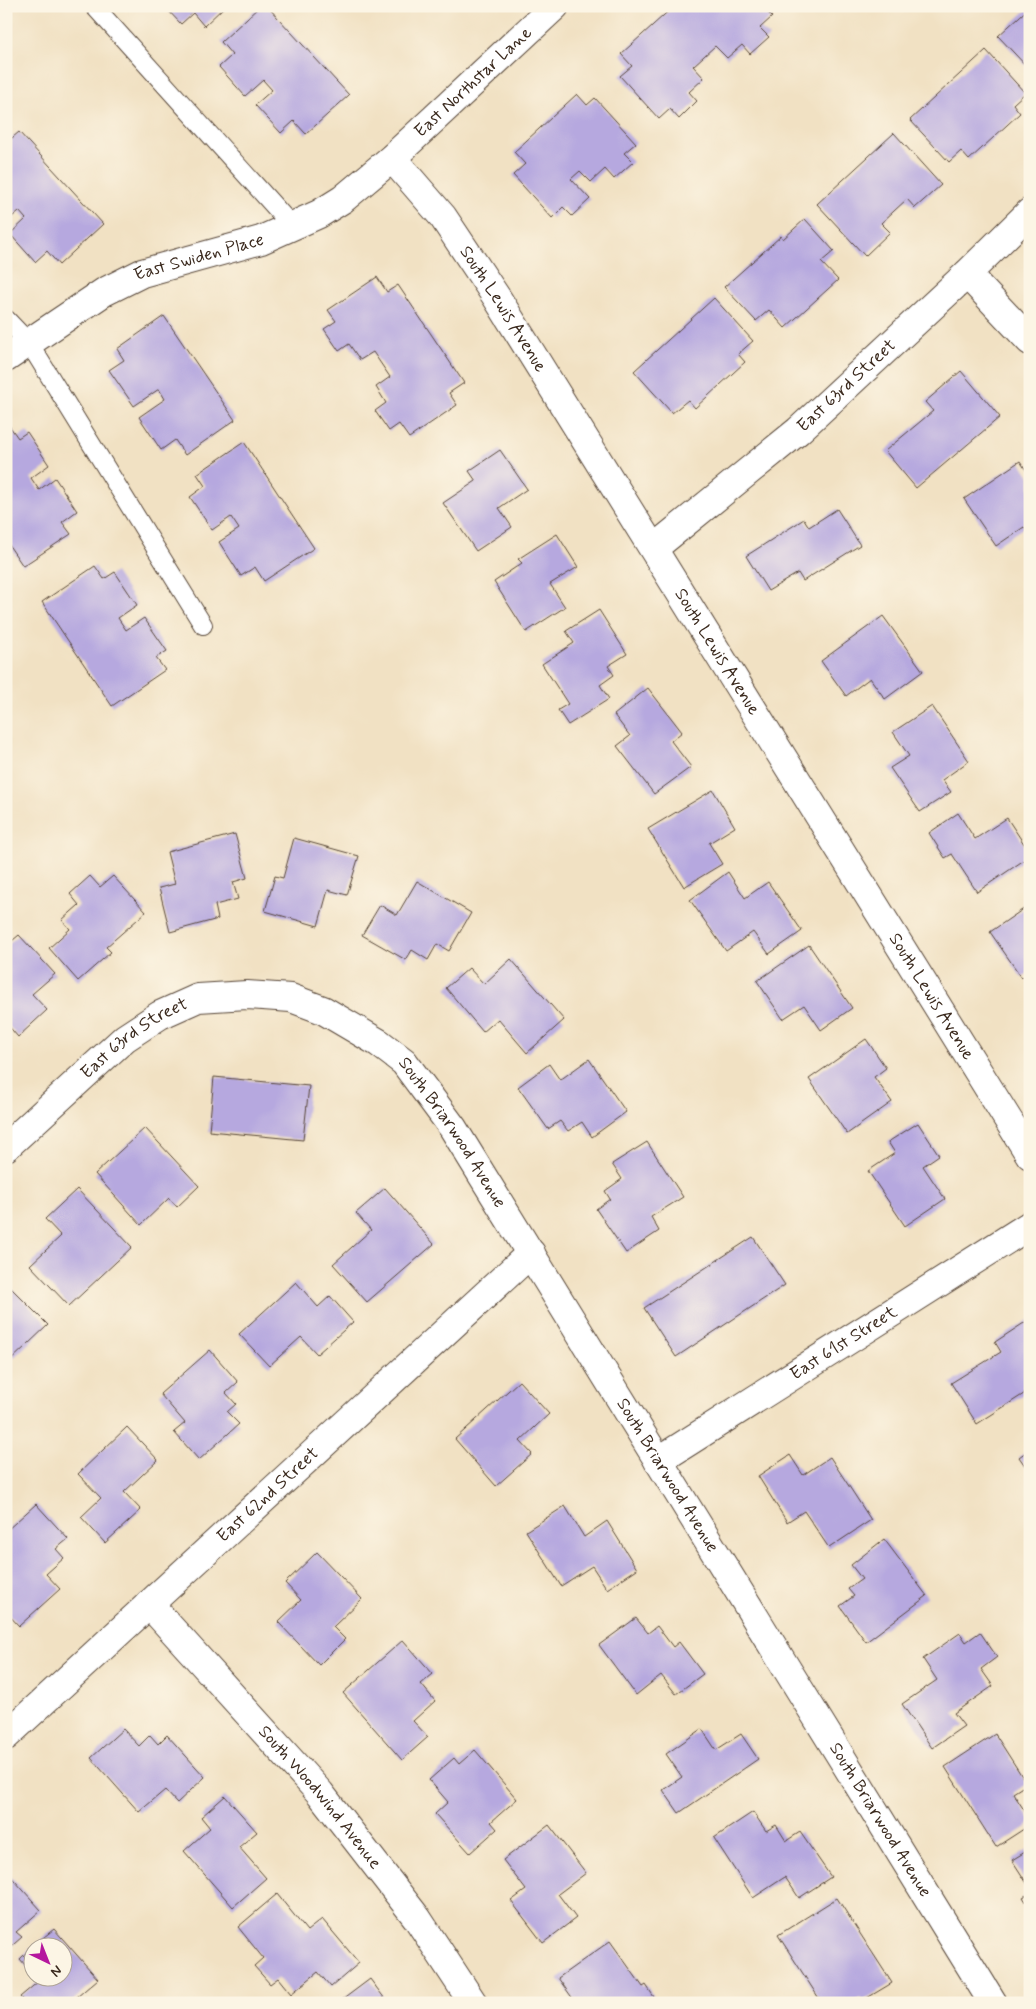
<svg xmlns="http://www.w3.org/2000/svg" width="1036" height="2009" font-family="Mynerve,sans-serif">
  <style>
    .building { fill: #b6a8df }
    .lines { fill: none; stroke-linecap: round; stroke-linejoin: round }
    .lane-casing { stroke: #564537; stroke-width: 20 }
    .street-casing { stroke: #564537; stroke-width: 30 }
    .lane { stroke: #fff; stroke-width: 18 }
    .street { stroke: #fff; stroke-width: 28 }
    .labels { text-anchor: middle; dominant-baseline: central; stroke-width: 5; stroke-linejoin: round; paint-order: stroke }
    .street-label { font-size: 18px; fill: #3b2a1e; stroke: #fcf5e5 }
  </style>
  <rect width="100%" height="100%" fill="#fcf5e5"/>
  <filter id="ink" filterUnits="userSpaceOnUse"><feTurbulence type="fractalNoise" baseFrequency=".02" numOctaves="2"/><feDisplacementMap in="SourceGraphic" scale="10" xChannelSelector="R" yChannelSelector="G"/><feConvolveMatrix kernelMatrix="1 2 1 2 8 2 1 2 1" color-interpolation-filters="sRGB"/></filter>
  <filter id="wash" filterUnits="userSpaceOnUse"><feTurbulence type="fractalNoise" baseFrequency=".0096" numOctaves="4" result="noise"/><feDisplacementMap in="SourceGraphic" scale="20" xChannelSelector="R" yChannelSelector="G"/><feGaussianBlur stdDeviation="1.12" result="paint"/><feColorMatrix in="noise" values="0 0 0 0 0 0 0 0 0 0 0 0 0 0 0 0 0 1.4 0 .05"/><feComposite in="paint" operator="in"/></filter>
  <g filter="url(#wash)">
    <rect width="100%" height="100%" fill="#f1e1c3"/>
    <g id="blocks">
      <!-- building -->
      <path class="building" d="M164,6H225L204,26L193,13L181,24Z
        M260,6H267L349,95L306,134L294,121L281,133L255,105L272,90L263,80L245,96L219,67L232,55L221,42Z
        M674,6H762L772,17L760,28L769,37L750,54L742,45L727,58L715,46L693,66L704,78L689,92L697,101L679,119L670,109L659,119L620,76L632,66L621,54Z
        M1030,7V70L998,36Z
        M986,50L1025,93L1013,104L1020,113L969,160L961,151L949,162L910,120Z
        M577,94L587,105L595,98L636,143L624,153L633,162L614,179L605,169L591,182L580,171L571,179L590,199L572,216L563,207L552,218L513,175L525,164L514,152Z
        M19,132L103,224L59,265L47,251L35,262L10,234L26,219L19,211L6,222V143Z
        M894,133L941,185L915,208L907,199L881,223L890,232L865,256L817,204Z
        M805,219L834,251L821,262L838,280L785,328L769,310L756,321L724,287L781,236L783,239Z
        M377,277L387,292L398,285L464,383L449,393L457,405L409,438L399,424L389,431L375,411L386,403L376,387L390,377L373,352L360,360L349,344L339,351L324,329L336,321L328,310Z
        M714,298L753,341L738,354L745,362L695,408L688,400L672,413L634,371Z
        M164,316L235,420L185,455L175,440L161,450L139,417L165,399L159,389L134,406L109,370L124,360L117,349Z
        M961,371L1000,417L916,488L885,451L933,411L925,402Z
        M8,424L18,438L27,432L49,465L31,478L39,490L55,478L77,511L62,522L71,534L23,566L6,541V426Z
        M244,442L314,548L264,581L255,567L241,576L219,542L239,529L231,517L212,530L190,497L205,486L197,474Z
        M500,450L527,489L499,508L512,527L476,551L443,503L476,481L469,471Z
        M1020,461L1030,476V536L1024,527L996,546L964,499Z
        M837,509L860,545L803,581L798,573L768,591L746,556L804,519L809,527Z
        M557,534L578,567L550,584L565,607L526,632L494,582L522,563L518,559Z
        M95,566L104,579L115,572L137,605L118,618L126,630L144,618L167,651L156,658L165,670L112,706L42,602Z
        M599,610L627,654L608,666L614,675L600,685L609,699L568,725L558,710L568,704L542,664L574,643L566,631Z
        M883,616L923,671L885,699L870,678L846,696L821,661Z
        M648,688L682,732L671,741L691,767L654,794L617,746L630,736L614,715Z
        M932,706L969,761L942,780L951,792L920,812L890,768L909,756L893,732Z
        M713,790L735,827L709,843L722,864L684,887L648,829Z
        M958,813L975,839L1007,818L1030,853V856L977,892L952,854L945,858L929,833Z
        M235,834L247,878L233,882L238,899L215,905L218,919L170,932L159,888L175,884L167,852Z
        M294,838L359,856L347,895L328,890L318,926L265,911L275,876L283,878Z
        M728,872L745,898L768,882L802,931L769,954L753,932L726,951L690,900Z
        M90,876L100,887L113,876L146,912L106,947L111,952L78,981L49,948L70,929L62,920L79,905L70,894Z
        M417,881L471,913L449,951L437,944L428,960L412,950L406,960L362,935L380,905L397,915Z
        M1025,908L1030,915V972L1022,978L990,932Z
        M19,935L55,974L32,994L47,1010L18,1037L6,1023V946Z
        M809,945L852,1008L821,1030L804,1005L783,1019L757,981Z
        M511,959L564,1020L527,1053L498,1019L483,1032L446,988L469,968L484,984Z
        M866,1039L886,1068L874,1077L892,1102L847,1134L809,1079Z
        M589,1059L626,1112L592,1137L582,1122L568,1131L560,1121L548,1129L518,1087L549,1064L560,1080Z
        M214,1077L309,1086L303,1140L209,1131Z
        M918,1123L939,1155L923,1166L945,1199L905,1226L868,1171L895,1153L888,1142Z
        M145,1128L199,1186L177,1207L169,1198L141,1225L95,1174Z
        M647,1142L683,1197L651,1217L659,1231L626,1253L596,1209L610,1199L605,1191L622,1179L612,1164Z
        M385,1188L434,1244L367,1302L333,1264L371,1230L356,1213Z
        M77,1189L132,1247L69,1306L30,1265L61,1236L45,1219Z
        M753,1237L785,1285L676,1357L644,1308Z
        M296,1282L318,1307L330,1296L353,1322L317,1354L301,1337L269,1366L239,1334Z
        M6,1283L48,1325L6,1365Z
        M1030,1319V1390L977,1424L951,1383L1001,1352L995,1342Z
        M210,1350L238,1382L226,1393L236,1404L227,1412L239,1424L199,1460L174,1432L185,1423L160,1394Z
        M519,1381L549,1414L520,1441L532,1454L496,1486L455,1439Z
        M127,1427L158,1460L124,1492L141,1510L105,1543L81,1517L101,1498L78,1474Z
        M1030,1449V1473L1019,1457Z
        M790,1455L803,1475L830,1457L871,1520L829,1548L804,1511L787,1522L758,1476Z
        M36,1504L68,1539L56,1549L64,1558L46,1574L60,1589L19,1626L6,1612V1585L9,1582L6,1578V1531Z
        M565,1506L584,1537L607,1521L637,1569L607,1589L592,1566L561,1586L526,1531Z
        M884,1539L927,1596L866,1642L840,1606L854,1596L848,1589L862,1579L851,1565Z
        M317,1552L362,1599L333,1627L345,1639L319,1665L278,1622L301,1600L285,1583Z
        M636,1618L648,1633L657,1626L673,1647L679,1642L703,1674L676,1694L661,1675L636,1695L599,1645Z
        M980,1632L997,1657L981,1669L993,1686L954,1713L964,1726L932,1748L902,1704L937,1680L923,1659L960,1633L966,1642Z
        M403,1640L433,1674L421,1684L435,1701L413,1721L428,1737L402,1760L343,1693Z
        M123,1729L139,1746L150,1735L158,1744L167,1735L205,1777L177,1803L165,1790L139,1812L91,1758Z
        M702,1729L716,1750L741,1734L758,1759L679,1813L663,1790L682,1777L666,1754Z
        M995,1734L1027,1784L1013,1793L1030,1819V1825L996,1847L945,1767Z
        M475,1750L517,1799L491,1822L497,1829L470,1853L435,1814L448,1802L429,1780L454,1758L459,1764Z
        M225,1796L257,1832L239,1847L266,1878L233,1907L184,1851L210,1828L201,1817Z
        M753,1812L766,1831L776,1825L786,1841L800,1832L831,1877L799,1898L785,1877L753,1898L714,1838Z
        M549,1825L586,1873L558,1894L576,1918L543,1943L511,1901L526,1890L503,1860Z
        M1030,1849V1888L1012,1860Z
        M6,1871L41,1910L16,1932L22,1937L6,1951Z
        M1030,1893V1908L1023,1897Z
        M277,1894L307,1931L322,1919L359,1963L331,1987L318,1972L291,1994L278,1978L270,1984L254,1966L263,1958L238,1927Z
        M837,1898L892,1983L862,2001L860,1998L853,2003H822L778,1935Z
        M54,1929L98,1979L70,2003H25L20,1997L39,1981L36,1976H62V1946H33Z
        M610,1941L643,1987L646,1985L658,2003H576L558,1978Z
        M32,1947V1973L20,1959Z
        M370,1979L388,2003H338Z"/>
    </g>
  </g>
  <g filter="url(#ink)">
    <use href="#blocks" fill-opacity="0" stroke="#564537" stroke-width="1"/>
    <g class="lines">
      <defs>
        <path id="lane" d="M94,6L293,227
          M6,319L29,343L203,625"/>
        <g id="street">
          <path id="s1" d="M392,158L443,217L497,298L1030,1155"/>
          <path d="M967,274L1030,341"/>
          <path id="s2" d="M6,358L104,292L142,273L261,240L319,214L343,199L392,158L555,6"/>
          <path id="s3" d="M654,548L798,431L967,274L1030,212"/>
          <path id="s4" d="M6,1147L125,1038L160,1015L198,998L247,995L291,998L323,1010L379,1043L404,1062L453,1128L993,2003"/>
          <path id="s5" d="M658,1461L1030,1225"/>
          <path id="s6" d="M149,1604L320,1793L417,1918L473,2003"/>
          <path id="s7" d="M6,1736L531,1253"/>
        </g>
      </defs>
      <!-- lane casing -->
      <use href="#lane" class="lane-casing"/>
      <!-- street casing -->
      <use href="#street" class="street-casing"/>
      <!-- lane -->
      <use href="#lane" class="lane"/>
      <!-- street -->
      <use href="#street" class="street"/>
    </g>
  </g>
  <g class="labels">
    <!-- street labels -->
    <g class="street-label">
      <text stroke="none"><textPath href="#s2" startOffset="551">East Northstar Lane</textPath></text>
      <text stroke="none"><textPath href="#s2" startOffset="220">East Swiden Place</textPath></text>
      <text stroke="none"><textPath href="#s1" startOffset="188">South Lewis Avenue</textPath></text>
      <text stroke="none"><textPath href="#s3" startOffset="252">East 63rd Street</textPath></text>
      <text stroke="none"><textPath href="#s1" startOffset="592">South Lewis Avenue</textPath></text>
      <text stroke="none"><textPath href="#s1" startOffset="998">South Lewis Avenue</textPath></text>
      <text stroke="none"><textPath href="#s4" startOffset="169">East 63rd Street</textPath></text>
      <text stroke="none"><textPath href="#s4" startOffset="554">South Briarwood Avenue</textPath></text>
      <text stroke="none"><textPath href="#s5" startOffset="220">East 61st Street</textPath></text>
      <text stroke="none"><textPath href="#s4" startOffset="959">South Briarwood Avenue</textPath></text>
      <text stroke="none"><textPath href="#s7" startOffset="356">East 62nd Street</textPath></text>
      <text stroke="none"><textPath href="#s6" startOffset="258">South Woodwind Avenue</textPath></text>
      <text stroke="none"><textPath href="#s4" startOffset="1364">South Briarwood Avenue</textPath></text>
    </g>
  </g>
  <!-- margin -->
  <rect width="1036" height="2009" fill="none" stroke="#fcf5e5" stroke-width="25"/>
  <!-- north arrow -->
  <g transform="translate(48 1962) rotate(137)"><circle r="24" fill="#fcf5e5" stroke="#afa495"/>
  <path d="M0-4L9 19L0 12L-9 19Z" fill="#b5179e"/>
  <text y="-8" font-size="14" font-weight="bold" text-anchor="middle" fill="#3b2a1e">N</text>
  </g>
</svg>
